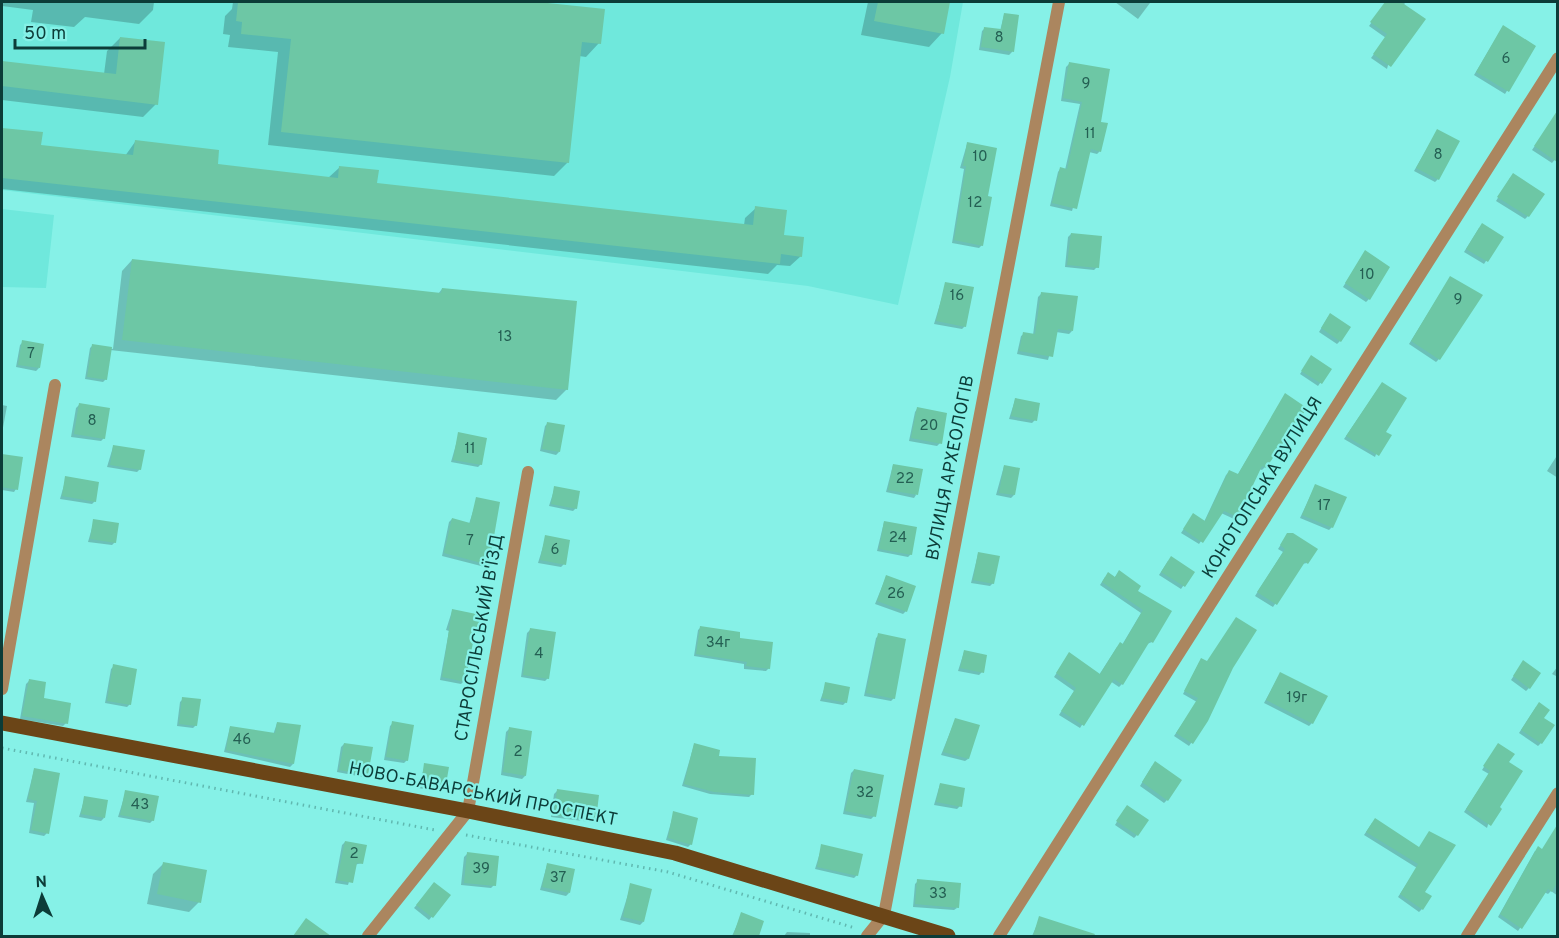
<svg xmlns="http://www.w3.org/2000/svg" width="1559" height="938" font-family="Overpass,sans-serif">
  <style>
    .built { fill: #6fe8dc }
    .shadow { fill: #0003 }
    .building { fill: #6dc7a5 }
    .lines { fill: none; stroke-linecap: round; stroke-linejoin: round }
    .path { stroke: #60b8b0; stroke-width: 3; stroke-dasharray: 1.5 4.5; stroke-linecap: butt }
    .street { stroke: #ab865f; stroke-width: 12 }
    .primary { stroke: #6b4517; stroke-width: 15 }
    .labels { text-anchor: middle; dominant-baseline: central; stroke-width: 4.5; stroke-linejoin: round; paint-order: stroke }
    .number-label { font-size: 15px; fill: #245f53 }
    .street-label { font-size: 18px; fill: #0c3c38; stroke: #86f1e7 }
  </style>
  <rect width="100%" height="100%" fill="#86f1e7"/>
  <!-- built -->
  <path class="built" d="M2,2H963L950,77L898,305L808,286L2,190Z
    M2,209L54,215L46,288L2,287Z"/>
  <!-- shadow -->
  <path class="shadow" d="M2,2H154L153,10L139,24L85,17L74,27L31,22L33,10L2,6Z
    M233,2H524L603,10L599,43L586,57L579,56L568,162L554,176L268,145L278,52L228,47L230,35L223,34L225,16L232,9Z
    M868,2H949L942,33L929,47L861,35Z
    M1115,2H1149L1150,3L1138,19Z
    M1386,2H1405L1387,69L1371,58L1386,38L1369,26Z
    M1004,15L1017,17L1012,52L1009,55L979,50L982,31L985,28L1000,31Z
    M1501,30L1534,46L1505,94L1474,75Z
    M120,38L156,104L143,117L2,100V64L104,74L107,51Z
    M1069,64L1100,123V151L1097,154L1089,152L1072,211L1050,206L1058,172L1060,169L1065,170L1080,104L1061,101L1066,67Z
    M1558,112V156L1552,163L1532,150Z
    M2,129L41,133L40,146L125,156L135,142L216,166L328,178L340,167L376,184L744,225L745,218L756,208L801,256L790,266L777,265L768,274L2,189Z
    M1437,131L1438,179L1435,182L1414,171Z
    M967,144L986,197L982,245L979,248L952,243L964,169L960,168Z
    M1510,178L1528,216L1525,219L1496,201Z
    M1479,228L1501,238L1484,264L1464,252Z
    M1071,234L1097,267L1094,270L1065,267L1068,237Z
    M1365,252L1369,299L1366,302L1343,287Z
    M132,260L438,294L442,289L567,389L556,400L110,350L106,379L103,382L85,379L90,348L93,345L113,349L122,271Z
    M1448,281L1439,359L1436,362L1409,344Z
    M946,284L965,326L962,329L934,324Z
    M1041,294L1072,331L1069,334L1056,332L1048,360L1017,354L1021,336L1024,334L1033,335L1038,297Z
    M1328,317L1340,341L1337,344L1319,332Z
    M23,342L39,368L36,371L16,367L20,345Z
    M1309,360L1330,369L1318,386L1300,374Z
    M1380,386L1384,432L1375,457L1344,439Z
    M1283,398L1265,467L1262,470L1259,469L1237,516L1234,519L1221,513L1199,544L1181,533L1191,518L1204,522L1226,475L1229,472L1237,476Z
    M1015,400L1035,420L1032,423L1009,419Z
    M2,405L7,406L2,433Z
    M79,405L104,438L101,441L71,437L76,408Z
    M917,409L940,443L937,446L909,441L915,412Z
    M548,423L559,452L556,455L540,451L545,426Z
    M459,434L481,464L478,467L451,462Z
    M113,447L140,469L137,472L107,467Z
    M1558,454V478L1547,471Z
    M2,456L21,459L16,489L14,492L2,490Z
    M893,465L916,495L914,498L886,492Z
    M1004,466L1014,495L1011,498L996,495Z
    M66,478L95,501L92,504L60,499Z
    M1315,486L1332,527L1329,530L1300,518Z
    M555,487L576,508L573,511L549,506Z
    M477,499L488,564L485,567L442,556L449,522L452,519L469,524Z
    M94,521L115,542L112,545L88,542Z
    M884,522L911,554L908,557L877,551Z
    M546,537L564,564L561,567L538,563Z
    M1285,538L1307,563L1302,564L1273,607L1255,596L1283,552L1278,549Z
    M978,554L993,583L990,586L971,583Z
    M1168,561L1193,572L1181,589L1159,575Z
    M1119,572L1136,591L1170,612L1152,642L1147,644L1122,684L1119,687L1110,681L1080,728L1059,715L1074,691L1054,677L1067,657L1099,675L1117,647L1122,645L1141,613L1100,585L1105,577L1114,578Z
    M886,577L906,611L903,614L875,604Z
    M452,611L476,632L473,636L464,681L461,684L440,680L449,631L446,630Z
    M1236,619L1232,667L1207,720L1189,746L1174,736L1197,702L1183,694L1199,663H1207Z
    M701,627L738,640L769,668L766,671L744,669V664L694,656L698,630Z
    M530,630L548,678L545,681L521,677L527,633Z
    M879,635L894,698L891,701L864,696L876,638Z
    M964,652L982,672L979,675L958,671Z
    M1521,665L1529,688L1526,691L1511,680Z
    M114,666L130,704L127,707L105,703L111,669Z
    M1558,666V677L1552,674Z
    M1278,677L1312,723L1309,726L1264,703Z
    M29,681L42,700L66,723L63,726L20,719L26,684Z
    M826,684L846,702L843,705L820,701Z
    M183,699L196,725L193,728L177,726L180,702Z
    M1536,707L1542,719L1541,743L1538,746L1519,733Z
    M955,720L968,759L965,761L941,755Z
    M277,723L293,764L290,767L224,752L230,727L273,735Z
    M393,723L407,760L404,763L384,760L390,726Z
    M509,729L525,776L522,779L501,775L506,732Z
    M344,744L366,774L363,777L337,772L341,747Z
    M694,745L717,757L752,794L749,797L710,794L682,786Z
    M1496,748L1507,762L1487,828L1464,812L1489,774L1482,770Z
    M425,765L444,789L441,792L418,788Z
    M1152,766L1167,800L1164,803L1140,786Z
    M34,770L47,833L44,836L29,833L34,803L26,802Z
    M854,770L874,816L871,819L843,814L851,773Z
    M940,784L960,806L957,809L934,805Z
    M126,791L153,820L150,823L118,817Z
    M557,791L594,820L591,822L551,817L554,794Z
    M85,797L104,818L101,821L79,817Z
    M1124,810L1137,835L1134,838L1115,825Z
    M674,812L691,844L688,847L666,840Z
    M1372,823L1419,848L1423,892L1422,909L1419,912L1398,897L1417,868L1364,835Z
    M1558,825V896L1551,891L1548,894L1544,892L1518,931L1498,917L1535,851H1542Z
    M345,842L362,863L354,865L348,885L335,883L342,845Z
    M822,846L857,875L854,878L815,869Z
    M467,854L494,885L491,888L461,885L464,857Z
    M164,863L199,902L189,912L147,904L153,874Z
    M547,865L569,893L566,896L540,890Z
    M918,881L957,908L954,910L913,907L915,884Z
    M631,885L643,922L640,925L620,920Z
    M432,887L449,896L429,920L414,908Z
    M742,914L762,922L757,936H732Z
    M1040,918L1079,930L1077,936H1032Z
    M787,932L810,933V936H784Z"/>
  <!-- building -->
  <path class="building" d="M238,2H538L605,9L601,44L582,42L569,163L281,132L291,39L241,34L242,22L236,21Z
    M878,2H950L944,34L874,21Z
    M1385,2H1401L1426,19L1391,67L1373,54L1387,34L1370,22Z
    M1004,13L1019,15L1014,52L981,47L984,27L1001,29Z
    M1503,25L1536,46L1509,92L1476,72Z
    M120,37L165,42L158,105L2,86V61L116,74Z
    M1069,62L1110,69L1101,122L1108,123L1101,152L1091,149L1077,209L1052,203L1060,167L1067,169L1082,102L1063,98Z
    M1557,111V162L1534,146Z
    M2,128L43,132L41,145L133,155L135,140L219,150L218,164L338,178L339,166L379,170L377,183L753,225L755,206L787,210L784,235L804,237L802,257L781,254L780,264L2,178Z
    M1437,129L1460,141L1439,180L1416,168Z
    M967,142L997,148L988,196L992,197L983,246L954,240L966,166H963Z
    M1513,173L1545,194L1529,217L1497,197Z
    M1482,223L1504,237L1488,262L1466,249Z
    M1071,233L1102,236L1099,268L1067,265Z
    M1365,250L1390,267L1370,300L1345,283Z
    M132,259L441,293L442,288L577,301L568,390L122,340Z
    M1450,276L1483,295L1440,360L1411,341Z
    M945,282L974,287L966,327L936,321Z
    M1041,292L1078,296L1073,331L1058,329L1053,357L1019,351L1023,332L1035,334Z
    M1330,313L1351,327L1341,342L1321,328Z
    M22,340L44,344L40,368L18,365Z
    M92,344L112,347L107,380L87,377Z
    M1311,355L1332,369L1322,384L1301,371Z
    M1382,382L1407,398L1386,432L1392,435L1379,456L1346,436Z
    M1285,393L1307,408L1266,468L1262,466L1238,517L1224,511L1203,543L1183,529L1193,513L1205,521L1229,470L1238,474Z
    M1015,398L1040,403L1037,421L1011,416Z
    M79,403L110,408L105,439L74,434Z
    M917,407L947,413L942,444L911,438Z
    M547,422L565,425L560,452L542,449Z
    M458,432L487,438L482,465L453,460Z
    M113,445L145,450L141,470L110,465Z
    M2,454L23,457L18,490L2,487Z
    M893,464L923,469L918,495L888,490Z
    M1004,465L1020,468L1015,495L999,493Z
    M65,476L99,482L96,502L62,496Z
    M1315,484L1347,497L1333,528L1302,515Z
    M554,486L580,491L577,509L551,504Z
    M476,497L500,502L489,565L444,553L452,518L470,523Z
    M93,519L119,523L116,543L90,539Z
    M884,521L917,527L912,555L879,549Z
    M1287,533H1293L1318,549L1308,564L1305,562L1277,605L1257,592L1285,549L1280,545Z
    M545,535L570,540L566,565L540,560Z
    M978,552L1000,556L994,584L973,580Z
    M1171,556L1195,572L1185,587L1161,572Z
    M1119,570L1141,586L1138,591L1172,611L1153,643L1150,641L1123,685L1114,679L1084,726L1061,711L1076,688L1056,673L1069,652L1100,674L1120,642L1123,644L1143,610L1102,582L1108,572L1115,577Z
    M886,575L916,586L907,612L877,601Z
    M452,609L481,615L478,633H475L465,682L442,677Z
    M1236,617L1257,630L1233,668L1208,721L1193,744L1176,733L1198,698L1184,691L1201,658L1207,661Z
    M700,626L740,632V638L773,642L770,669L746,666L747,662L696,654Z
    M530,628L556,632L549,679L523,675Z
    M878,633L906,639L895,699L866,693Z
    M964,650L987,655L984,673L960,668Z
    M1523,660L1541,673L1530,689L1513,676Z
    M113,664L137,669L131,705L107,701Z
    M1280,672L1328,696L1313,724L1266,700Z
    M29,679L46,682L44,698L71,703L68,724L22,716Z
    M825,682L850,687L847,703L822,698Z
    M182,697L201,699L197,726L179,724Z
    M1539,702L1550,710L1544,718L1555,725L1542,744L1521,730Z
    M955,718L980,725L969,759L943,752Z
    M392,721L414,725L408,761L386,757Z
    M277,722L301,725L294,764L226,750L230,726L275,733Z
    M509,727L532,731L526,776L503,772Z
    M344,743L373,747L368,775L339,770Z
    M694,743L720,750L719,756L756,758L754,795L714,792L684,784Z
    M1498,743L1515,754L1509,762L1523,771L1500,807L1502,809L1491,826L1466,809L1490,771L1483,766Z
    M1155,761L1182,780L1168,801L1142,782Z
    M424,763L449,767L445,790L421,785Z
    M34,768L60,773L49,834L31,830L37,801L28,799Z
    M854,769L884,775L876,817L845,811Z
    M940,783L965,788L962,807L936,802Z
    M557,789L599,795L596,820L554,815Z
    M125,790L159,796L154,821L120,815Z
    M84,796L108,800L105,818L81,814Z
    M1127,805L1149,820L1138,836L1116,821Z
    M673,811L698,818L692,845L668,838Z
    M1375,818L1419,847L1429,831L1456,845L1425,892L1432,896L1423,910L1400,894L1418,864L1366,832Z
    M1557,825V883L1552,892L1548,889L1522,929L1500,914L1538,846L1542,849Z
    M345,841L367,845L363,864L357,863L353,883L337,880Z
    M821,844L863,854L858,876L817,867Z
    M467,852L499,856L496,886L464,883Z
    M163,862L207,870L201,903L157,894Z
    M547,863L575,869L570,893L542,887Z
    M917,879L961,883L959,908L915,904Z
    M434,882L451,895L433,918L416,905Z
    M630,883L652,889L644,922L623,917Z
    M741,912L764,921L759,936H733Z
    M1039,916L1095,934L1094,936H1033Z
    M306,918L331,936H293Z"/>
  <g class="lines">
    <!-- path -->
    <path class="path" d="M2,748L435,830
      M466,835L668,872L855,928"/>
    <!-- street -->
    <path class="street" d="M2,689L55,385
      M368,936L468,811L528,472
      M867,936L884,915L1059,2
      M999,936L1558,58
      M1467,936L1558,793"/>
    <!-- primary -->
    <path class="primary" d="M2,723L468,811L675,853L948,936"/>
  </g>
  <g class="labels">
    <!-- number labels -->
    <g class="number-label">
      <text x="999" y="38">8</text>
      <text x="1506" y="59">6</text>
      <text x="1086" y="84">9</text>
      <text x="1090" y="134">11</text>
      <text x="1438" y="155">8</text>
      <text x="980" y="157">10</text>
      <text x="975" y="203">12</text>
      <text x="1367" y="275">10</text>
      <text x="957" y="296">16</text>
      <text x="1458" y="300">9</text>
      <text x="505" y="337">13</text>
      <text x="31" y="354">7</text>
      <text x="92" y="421">8</text>
      <text x="929" y="426">20</text>
      <text x="470" y="449">11</text>
      <text x="905" y="479">22</text>
      <text x="1324" y="506">17</text>
      <text x="898" y="538">24</text>
      <text x="470" y="541">7</text>
      <text x="555" y="550">6</text>
      <text x="896" y="594">26</text>
      <text x="718" y="643">34г</text>
      <text x="539" y="654">4</text>
      <text x="1297" y="698">19г</text>
      <text x="242" y="740">46</text>
      <text x="518" y="752">2</text>
      <text x="865" y="793">32</text>
      <text x="140" y="805">43</text>
      <text x="354" y="854">2</text>
      <text x="481" y="869">39</text>
      <text x="558" y="878">37</text>
      <text x="938" y="894">33</text>
    </g>
    <!-- street labels -->
    <g class="street-label">
      <text transform="translate(951 468) rotate(-79)">ВУЛИЦЯ АРХЕОЛОГІВ</text>
      <text transform="translate(1263 488) rotate(-58)">КОНОТОПСЬКА ВУЛИЦЯ</text>
      <text transform="translate(480 638) rotate(-80)">СТАРОСІЛЬСЬКИЙ В'ЇЗД</text>
      <text transform="translate(483 795) rotate(11)">НОВО-БАВАРСЬКИЙ ПРОСПЕКТ</text>
    </g>
  </g>
  <!-- border -->
  <rect width="1559" height="938" fill="none" stroke="#0c3c38" stroke-width="6"/>
  <!-- north arrow -->
  <g transform="translate(42 896) rotate(357)" stroke="#86f1e7" stroke-width="4.5" paint-order="stroke">
  <path d="M0-4.5L10 22L0 15L-10 22Z" fill="#0c3c38"/>
  <text y="-9" font-size="16" font-weight="bold" text-anchor="middle" fill="#0c3c38">N</text>
  </g>
  <!-- scale -->
  <path d="M15 39v9h130v-9" fill="none" stroke="#0c3c38" stroke-width="3"/>
  <text x="24" y="39" font-size="18" fill="#0c3c38" stroke="#86f1e7" stroke-width="4.5" paint-order="stroke">50 m</text>
</svg>
